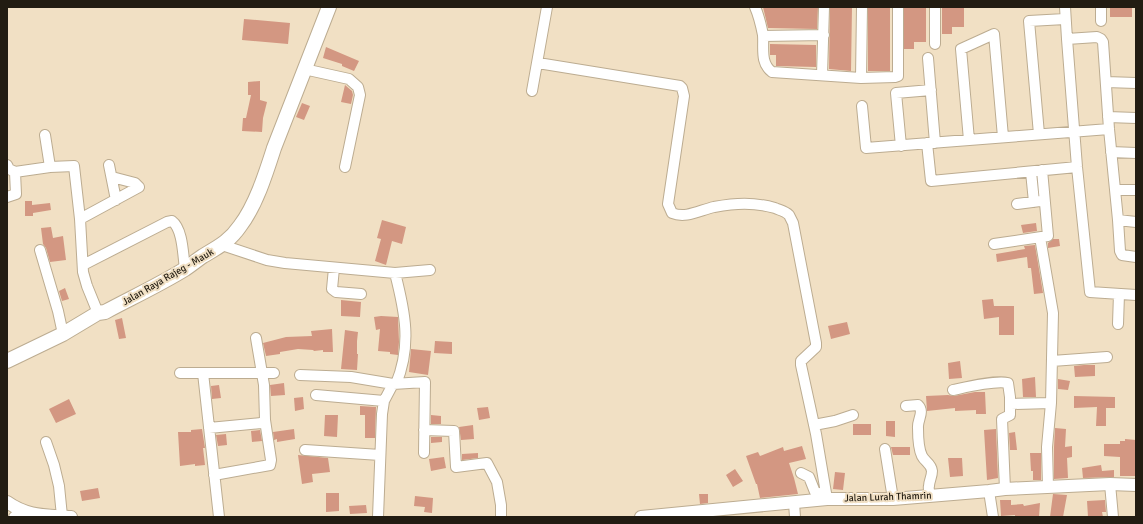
<svg xmlns="http://www.w3.org/2000/svg" width="1143" height="524" font-family="Signika,sans-serif">
  <style>
    .building { fill: #d39782 }
    .lines { fill: none; stroke-linecap: round; stroke-linejoin: round }
    .minor-casing { stroke: #bcac91; stroke-width: 12 }
    .tertiary-casing { stroke: #bcac91; stroke-width: 14 }
    .secondary-casing { stroke: #bcac91; stroke-width: 16 }
    .minor { stroke: #fff; stroke-width: 10 }
    .tertiary { stroke: #fff; stroke-width: 12 }
    .secondary { stroke: #fff; stroke-width: 14 }
    .labels { text-anchor: middle; dominant-baseline: central; stroke-width: 4; stroke-linejoin: round; paint-order: stroke }
    .street-label { font-size: 10px; fill: #221c12; stroke: #f1e0c4 }
  </style>
  <rect width="100%" height="100%" fill="#f1e0c4"/>
  <!-- building -->
  <path class="building" d="M763,7H818L817,29L768,28Z
    M830,7H852L851,71L829,69Z
    M868,7H890V71H868Z
    M904,7H926V42H914V49H904Z
    M942,7H964V27H952V34H942Z
    M1110,7H1132V17H1110Z
    M244,19L290,23L288,44L242,40Z
    M770,44L816,45V67L776,66V55H770Z
    M326,47L359,61L354,71L342,66V64L323,58Z
    M260,81V100L267,102L263,118L262,132L242,131L243,118H246L251,95H248V82Z
    M345,85L352,91L353,95L351,104L341,102Z
    M302,103L310,106L304,120L296,117Z
    M25,201H32V205L50,203L51,210L33,213V216H25Z
    M382,220L406,227L402,244L392,241L386,265L375,261L381,239L377,238Z
    M1036,223L1037,231L1023,233L1021,225Z
    M51,227L53,238L63,236L66,260L50,262L46,248L43,244L41,228Z
    M1053,239H1059L1060,246L1048,248V243Z
    M1035,245L1043,293L1034,294L1031,268H1028L1027,257L997,262L996,254L1025,249L1024,246Z
    M65,288L69,299L62,301L59,291Z
    M993,299L994,306H1014V335H999V317L984,319L982,300Z
    M341,300L361,302L360,317L341,316Z
    M381,316L398,317L399,342L398,355L390,354V352L378,351L380,329L376,330L374,317Z
    M122,318L126,338L119,339L115,320Z
    M847,322L850,334L831,339L828,326Z
    M332,329L333,352H323V350L314,351L313,350L298,349L280,352V354L266,356L263,343L286,337L312,336L311,331Z
    M345,330L358,332L357,341V354H358L357,370L341,369Z
    M435,341L452,342V354L434,353Z
    M411,349L431,351L428,375L409,372Z
    M960,361L962,378L949,379L948,363Z
    M1084,365H1095V376L1075,377L1074,366Z
    M1035,377L1036,397H1023L1022,379Z
    M1058,379L1070,381L1068,390L1058,389Z
    M284,383L285,395L271,396L270,385Z
    M219,385L221,398L212,399L211,386Z
    M975,392H985L986,414H976V410L955,411V408L927,411L926,396L948,395L954,396Z
    M1074,396L1115,397V408H1106V426H1096L1097,407L1074,408Z
    M303,397L304,409L295,411L294,398Z
    M69,399L76,414L56,423L49,409Z
    M360,406L376,407L375,438H365V415H360Z
    M488,407L490,418L479,420L477,408Z
    M325,415H338L337,437L324,436Z
    M431,415L441,416V424H431Z
    M886,421H895V437L886,436Z
    M853,424H871V435H853Z
    M473,425L474,439L461,440L459,427Z
    M1055,428L1066,429L1065,447L1072,446V457L1067,458L1068,478L1054,479V447Z
    M202,429L205,448H203L205,465L195,466V464L180,466L178,432H191V430Z
    M294,429L295,439L277,442V439L274,440L273,432Z
    M996,429L998,478L987,480L984,430Z
    M260,430L262,441L252,442L251,431Z
    M1015,432L1017,450H1010L1009,433Z
    M226,434L227,445L218,446L216,435Z
    M431,437H442V442L431,443Z
    M1125,439L1136,440V451H1135V476H1120V457L1104,456V444H1120V441H1125Z
    M802,446L806,459L789,463L794,478L798,494L760,498L757,484H756L746,456L758,452L760,456L783,447L784,451Z
    M891,447H910V455H893Z
    M478,453V458L462,460V454Z
    M1030,453H1041V480H1033V471H1031Z
    M298,455L328,458L330,472L312,474L313,482L302,484Z
    M444,457L446,468L431,471L429,459Z
    M948,458H962L963,476L950,477Z
    M1101,465L1102,471L1114,470V477L1083,478L1082,468Z
    M735,469L743,481L733,487L726,475Z
    M835,472L845,473L843,490L833,489Z
    M98,488L100,498L82,501L80,491Z
    M326,493H339V511L326,512Z
    M699,494H708V503L700,504Z
    M1053,494L1067,495L1063,517H1050Z
    M415,496L433,498L432,513L424,512L425,507L414,506Z
    M1000,500H1011V505L1023,504L1024,506L1040,503L1039,517H1015V515L1001,516Z
    M1105,500L1106,512H1102L1103,517H1088L1087,501Z
    M366,505L367,513L350,514L349,506Z"/>
  <g class="lines">
    <defs>
      <path id="minor" d="M755,7C759,16 761,25 763,35C764,48 760,63 772,72L861,78L895,77L898,76V7
        M1065,7L1067,39L1097,37L1101,39L1103,42L1109,129L1118,220L1120,251L1122,255L1136,257
        M1101,21V7
        M763,36L824,35
        M1067,39L1077,167L1090,292L1136,295
        M935,44V7
        M928,58L935,143
        M538,63L680,86L682,88L684,96L668,204L672,213C686,219 700,210 714,207C736,203 753,202 775,208C779,210 785,211 789,215C790,217 792,221 793,223L816,343V347L801,361V365L816,434L826,493
        M304,69L349,79L358,87L360,95L345,167
        M822,75L824,7
        M861,78L862,7
        M1106,82L1136,83
        M532,91L547,7
        M862,106L866,148L1109,129
        M1108,117L1136,118
        M1039,134L1029,21L1065,19
        M45,135L50,167
        M969,140L961,49L994,34L1003,137
        M927,143L931,181L1077,167
        M901,146L896,93L931,90
        M1111,152L1136,153
        M7,165L9,169L15,172
        M109,165L116,200
        M1031,172L1034,202
        M1115,190H1136
        M7,197L16,194L15,172L50,167L74,166L80,219L83,272L87,286L98,313
        M1017,204L1040,201
        M80,219L139,187L135,183L112,177
        M1118,220L1136,222
        M1041,243L1053,313L1051,403L1047,447L1048,487
        M994,244L1048,236L1042,170
        M222,245L267,260L285,263L395,273L430,270
        M40,250L58,311L63,334
        M83,265L167,222L172,221C183,229 183,256 185,269
        M334,268L332,289L336,292L361,294
        M395,273C405,312 412,345 396,384
        M1118,324L1119,294
        M1052,361L1107,357
        M180,373H274
        M203,373L219,517
        M300,375L351,377L393,384L425,382L424,453
        M953,390C967,387 995,380 1008,383L1010,397V415L1002,419L1005,489
        M316,395L384,401
        M1011,404L1051,403
        M906,406L918,405C925,412 917,420 918,428C918,436 918,448 922,456C925,462 931,463 932,471C932,477 929,481 929,486C928,489 930,493 930,495
        M814,425L835,421L853,415
        M209,428L261,423L265,420L264,385L256,338
        M424,430L454,431L456,467L487,463L497,482L501,505V517
        M46,442L54,465L59,486L62,516
        M885,449L893,499
        M305,450L380,455
        M801,473L809,477L815,492L823,494L826,493L827,499
        M214,475L270,465L271,460L265,420
        M1110,484L1113,517
        M989,491L993,517
        M794,503L795,517
        M14,517L22,511
        M378,517L382,414L384,401L393,384"/>
      <path id="tertiary" d="M7,502C28,517 46,515 71,517
        M641,517L827,499H893L989,491L1005,489L1110,484L1136,485"/>
      <path id="secondary" d="M7,361L63,334L98,313L105,312C131,298 159,285 185,269C191,265 197,260 203,256C218,247 229,242 240,226C256,205 266,173 274,148L329,7"/>
    </defs>
    <!-- minor casing -->
    <use href="#minor" class="minor-casing"/>
    <!-- tertiary casing -->
    <use href="#tertiary" class="tertiary-casing"/>
    <!-- secondary casing -->
    <use href="#secondary" class="secondary-casing"/>
    <!-- minor -->
    <use href="#minor" class="minor"/>
    <!-- tertiary -->
    <use href="#tertiary" class="tertiary"/>
    <!-- secondary -->
    <use href="#secondary" class="secondary"/>
  </g>
  <g class="labels">
    <!-- street labels -->
    <g class="street-label">
      <text transform="translate(168 277) rotate(-30)">Jalan Raya Rajeg - Mauk</text>
      <text transform="translate(888 497) rotate(-2)">Jalan Lurah Thamrin</text>
    </g>
  </g>
  <!-- border -->
  <rect width="1143" height="524" fill="none" stroke="#221c12" stroke-width="16"/>
</svg>
